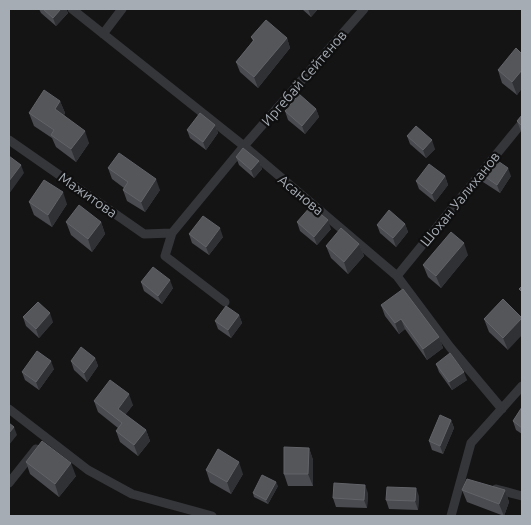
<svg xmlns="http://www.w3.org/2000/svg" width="531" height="525" font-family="Ubuntu,sans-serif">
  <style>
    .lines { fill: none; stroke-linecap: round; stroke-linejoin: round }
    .street { stroke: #35363a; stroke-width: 9 }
    .wall { fill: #4a4b50 }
    .shaded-wall { fill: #303134 }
    .building { fill: #54565a; stroke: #616368 }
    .labels { text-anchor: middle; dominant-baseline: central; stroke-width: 4.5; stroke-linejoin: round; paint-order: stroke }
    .street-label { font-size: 14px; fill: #a6acb4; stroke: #0f0f10 }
  </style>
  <rect width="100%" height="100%" fill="#141415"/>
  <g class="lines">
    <!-- street -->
    <path class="street" d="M72,9L244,146L397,276L450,347L502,409
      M103,34L122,9
      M9,140L144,234L172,233L244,146L364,9
      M172,233L165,256L225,302
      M397,276L522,123
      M9,409L88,470L132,494L212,516
      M9,483L36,449
      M496,489L522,496
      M451,516L471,443L522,386"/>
  </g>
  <!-- wall -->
  <path class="wall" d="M39,9H66L68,13L56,26L41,13Z
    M302,9H318L311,17Z
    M251,37L287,38L290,48L258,88L240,72L236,62L253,41Z
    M522,54V88L517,95L502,83L498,70Z
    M60,101L65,113L64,115L89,143L76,162L56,147L52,138L34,126L29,113Z
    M316,109L319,117L305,134L288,120L285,111Z
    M522,115V134L517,121Z
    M215,125L218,133L206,150L190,138L187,130Z
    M407,136L435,149L426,158L410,144Z
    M236,157L259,161L262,169L254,178L239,165Z
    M108,168L160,190L145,212L127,201L123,190L124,188L112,179Z
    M480,173L511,176L500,193L483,182Z
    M445,176L448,185L435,202L419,189L416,181Z
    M29,202L67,204L52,227L34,215Z
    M66,222H101L105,234L92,252L71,235Z
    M297,222L331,229L317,245L300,231Z
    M405,224L408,232L396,247L380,233L377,225Z
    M189,234L223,237L209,255L192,243Z
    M359,244L364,256L348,274L331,258L326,246Z
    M468,255L441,288L428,277L423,265Z
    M141,282L173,288L162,304L144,291Z
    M503,299L508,350L489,332L484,319Z
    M381,305L439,337L443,348L427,360L405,329L399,334L385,316Z
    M239,315L242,323L231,338L218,329L215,321Z
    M23,317L53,322L39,338L26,326Z
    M95,358L98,366L87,382L74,370L71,361Z
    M436,364L467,380L452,390L439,372Z
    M54,369L39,390L25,380L22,372Z
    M94,401L133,405L125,415L146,430L150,441L138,456L120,442L116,431L118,428L98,412Z
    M522,407V434L516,430L513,421Z
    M451,420L454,428L443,454L432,450L429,441Z
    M309,448L313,460V486H288L284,474Z
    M26,462L76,476L59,497L30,474Z
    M206,470L243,474L231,494L210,482Z
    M278,486L268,504L254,497L253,493Z
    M462,490H505L509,502L504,516L467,502Z
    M368,493L367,508L336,507L333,498Z
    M419,496L418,510L389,509L386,500Z"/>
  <!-- shaded-wall -->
  <path class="shaded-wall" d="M61,9H66L68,13L56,26L53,18Z
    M308,9H318L311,17Z
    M287,38L290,48L258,88L254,77Z
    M522,70V88L517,95L512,82Z
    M60,101L65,113L60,121L55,109Z
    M316,109L319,117L305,134L302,126Z
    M215,125L218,133L206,150L203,142Z
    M85,131L89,143L76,162L71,149Z
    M432,140L435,149L426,158L423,150Z
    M259,161L262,169L254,178L251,170Z
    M21,165L24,173L9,194V181Z
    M508,168L511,176L500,193L497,185Z
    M445,176L448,185L435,202L432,194Z
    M156,179L160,190L145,212L141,202Z
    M63,192L67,204L52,227L48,215Z
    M328,220L331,229L317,245L314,237Z
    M101,222L105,234L92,252L88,239Z
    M405,224L408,232L396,247L393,238Z
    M220,228L223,237L209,255L206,247Z
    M464,243L468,255L441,288L436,276Z
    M359,244L364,256L348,274L344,262Z
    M170,280L173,288L162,304L158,296Z
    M50,313L53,322L39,338L36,329Z
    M239,315L242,323L231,338L228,330Z
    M522,318V335L508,350L503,338Z
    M401,319L405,329L399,334L395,323Z
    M439,337L443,348L427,360L423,349Z
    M95,358L98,366L87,382L84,373Z
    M51,361L54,369L39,390L36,382Z
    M464,372L467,380L452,390L449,382Z
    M129,394L133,405L121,420L118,409Z
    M451,420L454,428L443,454L440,446Z
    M14,427L17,435L9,445V433Z
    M146,430L150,441L138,456L134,445Z
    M309,448L313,460V486L308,474Z
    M239,462L243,474L231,494L227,482Z
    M71,463L76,476L59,497L55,484Z
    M276,482L278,486L268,504L266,500Z
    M365,485L368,493L367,508L364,500Z
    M416,488L419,496L418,510L415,501Z
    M505,490L509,502L504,516L499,504Z"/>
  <!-- building -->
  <path class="building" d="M43,9H61L53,18Z
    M266,20L287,38L254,77L236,62L254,40L251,37Z
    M516,48L522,54V70L512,82L498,70Z
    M44,90L60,101L55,109L85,131L71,149L51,135L54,130L29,113Z
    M299,94L316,109L302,126L285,111Z
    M200,113L215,125L203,142L187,130Z
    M522,115V126L517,121Z
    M416,126L432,140L423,150L407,136Z
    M243,148L259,161L251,170L236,157Z
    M119,153L156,179L141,202L123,190L128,182L108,168Z
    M9,156L21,165L9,181Z
    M492,157L508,168L497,185L480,173Z
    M429,164L445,176L432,194L416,181Z
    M44,180L63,192L48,215L29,202Z
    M79,205L101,222L88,239L66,222Z
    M311,206L328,220L314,237L297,222Z
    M389,210L405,224L393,238L377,225Z
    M203,216L220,228L206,247L189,234Z
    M341,228L359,244L344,262L326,246Z
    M451,232L464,243L436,276L423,265Z
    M153,267L170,280L158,296L141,282Z
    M522,286V292L519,289Z
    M403,289L439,337L423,349L401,319L395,323L381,305Z
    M503,299L522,318L503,338L484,319Z
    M38,302L50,313L36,329L23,317Z
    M226,306L239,315L228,330L215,321Z
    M81,347L95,358L84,373L71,361Z
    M37,351L51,361L36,382L22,372Z
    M450,353L464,372L449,382L436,364Z
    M110,380L129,394L118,409L146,430L134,445L116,431L122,423L94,401Z
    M522,407V428L513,421Z
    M440,415L451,420L440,446L429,441Z
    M9,423L14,427L9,433Z
    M42,441L71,463L55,484L26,462Z
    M284,447L309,448L308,474H284Z
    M218,449L239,462L227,482L206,470Z
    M262,475L276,482L266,500L253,493Z
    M467,479L505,490L499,504L462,490Z
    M334,483L365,485L364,500L333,498Z
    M387,487L416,488L415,501L386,500Z"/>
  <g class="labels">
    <!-- street labels -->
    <g class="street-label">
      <text transform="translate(304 78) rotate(-49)">Иргебай Сейтенов</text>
      <text transform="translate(88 195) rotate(35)">Мажитова</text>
      <text transform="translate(301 195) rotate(40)">Асанова</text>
      <text transform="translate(460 199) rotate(-51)">Шохан Уалиханов</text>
    </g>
  </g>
  <!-- border -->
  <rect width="531" height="525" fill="none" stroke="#a6acb4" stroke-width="20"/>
</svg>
